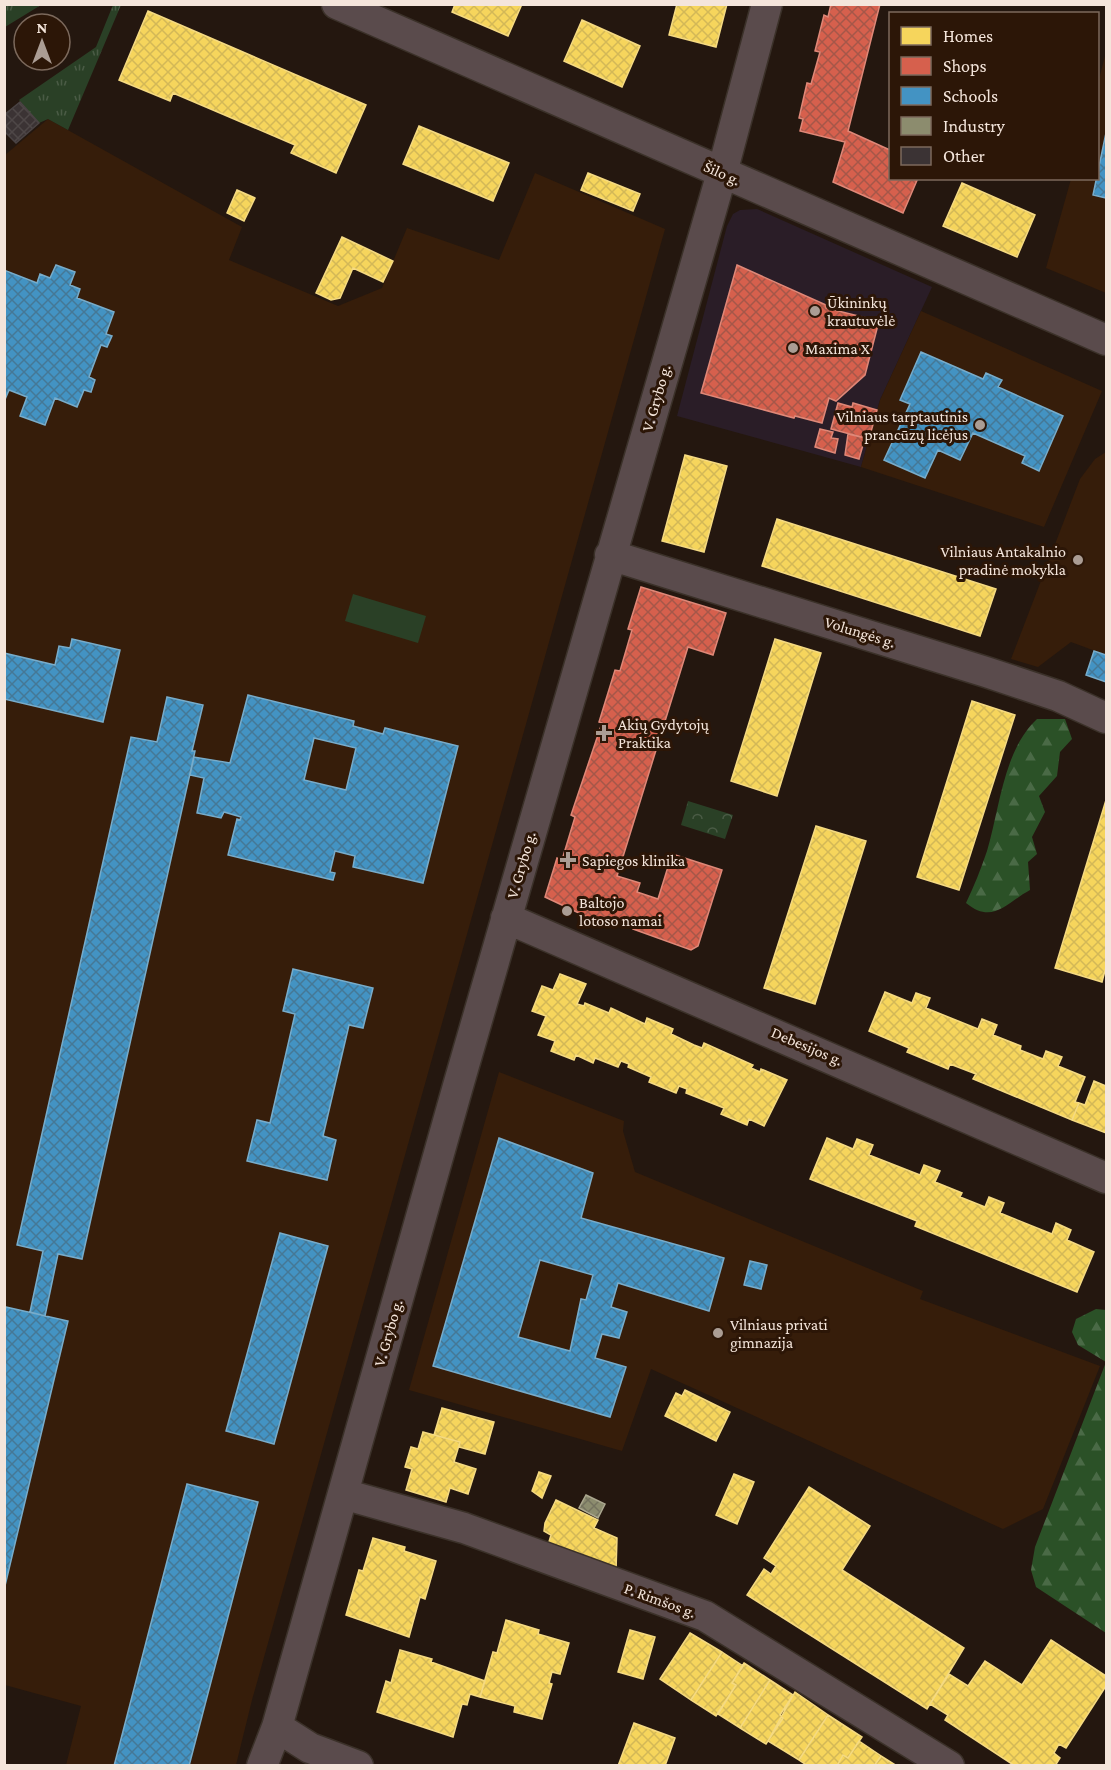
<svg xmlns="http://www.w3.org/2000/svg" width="1111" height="1770" font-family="'Crimson Pro',serif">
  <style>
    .commercial { fill: #2a1d27 }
    .built { fill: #361d0a }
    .grass { fill: url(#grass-tufts) }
    .forest { fill: url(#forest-firs) }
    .park { fill: url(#park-crowns) }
    .pitch { fill: #2a4026 }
    .homes { fill: url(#homes-cross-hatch); stroke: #f5da82; stroke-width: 1.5 }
    .shops { fill: url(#shops-cross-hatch); stroke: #df8878; stroke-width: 1.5 }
    .schools { fill: url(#schools-cross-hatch); stroke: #78acca; stroke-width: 1.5; fill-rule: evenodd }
    .industry { fill: url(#industry-cross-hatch); stroke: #aba78f; stroke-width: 1.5 }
    .building { fill: url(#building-cross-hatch); stroke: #4a4344; stroke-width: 1.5 }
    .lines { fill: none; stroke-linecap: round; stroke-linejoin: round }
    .street-casing { stroke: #3b3129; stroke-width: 33 }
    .street { stroke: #5a4b4c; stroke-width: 30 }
    .poi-dot { fill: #ab9d94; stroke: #2c1607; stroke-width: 2 }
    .labels { text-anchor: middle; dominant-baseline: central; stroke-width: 6; stroke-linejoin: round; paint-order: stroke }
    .street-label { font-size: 16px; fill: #f4e5db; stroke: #2c1607 }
    .poi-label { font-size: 16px; fill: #f4e5db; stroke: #2c1607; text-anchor: start }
  </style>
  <defs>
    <pattern id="grass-tufts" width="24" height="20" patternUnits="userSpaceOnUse" patternTransform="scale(1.5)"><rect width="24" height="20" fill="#2a4026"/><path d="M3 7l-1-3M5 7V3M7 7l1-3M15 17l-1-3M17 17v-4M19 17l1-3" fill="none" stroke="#4a5b45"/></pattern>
    <pattern id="forest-firs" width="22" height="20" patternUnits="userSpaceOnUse" patternTransform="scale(1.5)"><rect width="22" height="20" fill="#2b5127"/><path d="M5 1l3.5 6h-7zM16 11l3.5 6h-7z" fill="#4a6a46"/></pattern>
    <pattern id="park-crowns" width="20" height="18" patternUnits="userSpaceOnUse" patternTransform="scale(1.5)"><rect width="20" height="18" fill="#2a4026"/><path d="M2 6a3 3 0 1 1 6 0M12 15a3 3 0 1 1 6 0" fill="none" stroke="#4a5b45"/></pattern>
    <pattern id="homes-cross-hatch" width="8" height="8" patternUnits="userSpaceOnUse" patternTransform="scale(1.5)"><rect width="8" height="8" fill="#f6d55c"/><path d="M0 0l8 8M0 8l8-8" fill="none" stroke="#d3b857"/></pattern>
    <pattern id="shops-cross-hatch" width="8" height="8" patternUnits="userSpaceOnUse" patternTransform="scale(1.5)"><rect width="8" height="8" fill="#d6604d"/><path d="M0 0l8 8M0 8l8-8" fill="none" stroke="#a55749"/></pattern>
    <pattern id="schools-cross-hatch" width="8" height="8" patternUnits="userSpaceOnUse" patternTransform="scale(1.5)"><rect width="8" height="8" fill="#4393c3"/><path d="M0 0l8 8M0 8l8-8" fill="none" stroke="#457896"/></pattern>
    <pattern id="industry-cross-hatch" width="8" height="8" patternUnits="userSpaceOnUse" patternTransform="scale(1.5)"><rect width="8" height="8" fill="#8c8c6e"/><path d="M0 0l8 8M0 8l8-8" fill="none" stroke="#75735f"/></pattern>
    <pattern id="building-cross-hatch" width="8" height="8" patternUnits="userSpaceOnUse" patternTransform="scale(1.5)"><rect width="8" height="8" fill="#3b3334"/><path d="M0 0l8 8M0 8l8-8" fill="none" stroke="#4e4747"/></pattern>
  </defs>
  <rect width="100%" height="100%" fill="#24170f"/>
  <!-- commercial -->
  <path class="commercial" d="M757,209L932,287L880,400L861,467L677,416L727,226L733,214L740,210Z"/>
  <!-- built -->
  <path class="built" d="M1106,52V293L1046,268L1071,179L1098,178V83Z
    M48,119L242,227L229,260L338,306L382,288L407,228L499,260L535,173L665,229L252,1700L236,1765H66L81,1706L5,1685V155Z
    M921,311L1102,391L1044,527L861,467L880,400Z
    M1106,452V655L1071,642L1038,667L1011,659L1080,479L1095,459Z
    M499,1072L624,1121L623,1131L635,1172L923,1291L920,1299L1100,1366L1043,1509L1003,1529L651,1369L622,1451L409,1390Z"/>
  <!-- grass -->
  <path class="grass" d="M5,4H41V5L5,27Z
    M113,5H121L68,130L48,119L39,123L19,100L96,47Z"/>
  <!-- forest -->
  <path class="forest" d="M1037,719H1065L1072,739L1060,752L1057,776L1039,796L1045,812L1032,837L1037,854L1028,862L1030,890C1006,903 993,925 966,903C974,886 981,869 987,851C1000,808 1003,751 1037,719Z
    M1096,1309L1106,1310V1633L1036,1587L1031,1570L1035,1547L1106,1362L1078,1345L1072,1332L1076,1319Z"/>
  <!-- park -->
  <path class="park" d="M688,801L733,815L725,839L681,825Z"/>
  <!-- pitch -->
  <path class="pitch" d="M353,594L426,616L418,643L345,621Z"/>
  <!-- homes -->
  <path class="homes" d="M455,4H522L508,36L452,12Z
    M677,4H727L716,47L669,35Z
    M148,11L366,105L336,173L291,153L295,145L173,93L170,101L119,80Z
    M582,20L640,46L622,87L564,61Z
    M419,126L509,163L493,201L403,164Z
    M588,173L640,194L633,211L581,190Z
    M962,183L1035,215L1017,257L943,226Z
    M237,190L255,198L244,221L227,213Z
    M342,237L393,261L383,282L353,268L340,298L331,300L316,293Z
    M685,455L727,466L704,552L662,541Z
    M777,519L996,589L980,636L762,566Z
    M775,639L821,653L777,796L731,781Z
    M972,701L1015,715L959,890L917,877Z
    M1106,800V967L1102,982L1055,968Z
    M816,826L866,841L815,1004L764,988Z
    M560,974L586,984L577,1004L584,1006L585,1003L609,1013L611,1008L645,1024L647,1018L673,1029L671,1034L694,1045L702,1048L704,1043L753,1065L751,1068L760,1072L761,1069L787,1080L764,1126L749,1119L747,1125L721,1114L724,1108L686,1093L687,1089L679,1086L676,1093L649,1082L651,1077L628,1067L629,1064L621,1061L618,1067L595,1058L593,1063L576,1055L574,1060L551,1051L555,1041L538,1035L546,1016L532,1011L542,986L553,990Z
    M885,992L912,1003L916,993L930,998L926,1008L978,1029L982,1019L997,1025L993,1035L1021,1046L1020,1050L1043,1059L1046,1051L1062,1057L1058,1066L1085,1077L1075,1102L1079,1103L1072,1120L973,1079L976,1074L950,1064L948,1069L907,1052L909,1048L869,1031Z
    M1094,1081L1106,1086V1133L1072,1120L1079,1103L1085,1105Z
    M827,1138L853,1149L857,1139L873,1145L869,1155L920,1175L924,1165L940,1171L935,1182L962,1193L960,1197L985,1207L989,1197L1004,1203L1000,1213L1052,1234L1056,1223L1071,1230L1067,1240L1094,1252L1077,1292L915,1226L917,1221L810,1179Z
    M685,1390L730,1412L716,1441L665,1416L676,1393L682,1396Z
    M442,1408L494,1422L485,1454L459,1447L460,1442L434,1435Z
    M423,1432L460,1442L454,1462L476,1469L468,1494L450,1488L446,1502L406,1490L412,1469L405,1467L411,1447L418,1449Z
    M539,1472L551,1476L542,1498L532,1491Z
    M734,1474L754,1482L737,1524L716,1515Z
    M809,1487L870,1526L842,1570L964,1648L927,1709L747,1595L764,1569L771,1574L776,1566L764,1558Z
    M556,1500L598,1520L594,1528L617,1538L616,1571L548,1545L551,1535L544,1531L545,1523Z
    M373,1538L405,1547L404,1551L436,1561L425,1599L420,1597L409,1637L346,1615L359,1570L363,1571Z
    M506,1620L539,1630L538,1634L569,1643L560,1674L552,1672L549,1683L552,1684L542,1719L514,1712L515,1706L480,1697L493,1652L497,1653Z
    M630,1630L655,1637L643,1679L618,1672Z
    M690,1633L722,1652L691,1700L660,1679Z
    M1051,1640L1106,1676V1686L1066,1748L1059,1744L1054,1753L1060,1758L1055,1766H1015L945,1720L948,1715L930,1704L949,1674L968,1686L985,1661L1022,1685Z
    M400,1650L432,1659L431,1662L485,1681L480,1697L470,1694L467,1705L462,1704L453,1737L377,1712L386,1681L391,1683Z
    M722,1652L743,1666L732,1683L736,1685L716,1716L691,1700Z
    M744,1663L770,1680L740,1728L718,1714L736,1685L732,1683Z
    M770,1680L793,1695L780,1715L783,1718L766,1744L740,1728Z
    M795,1692L828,1715L799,1760L768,1741Z
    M828,1715L862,1737L848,1758L843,1755L837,1766H808L799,1760Z
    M634,1723L675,1738L665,1766H618Z
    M859,1741L881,1756L874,1766H837L843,1755L848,1758Z
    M881,1756L897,1766H874Z"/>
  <!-- shops -->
  <path class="shops" d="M831,4H880L848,131L890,150V178H918L903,213L833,182L845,142L800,131L803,119L799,118L807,83L811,84L820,52L815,51L824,15L828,17Z
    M737,265L826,305V308L879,321L865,375L836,401L829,398L822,423L795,416L794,418L701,393Z
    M838,403L852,407L853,403L877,410L869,439L831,429Z
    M820,429L833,432L831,438L838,439L835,453L815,447Z
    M848,434L865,438L859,459L845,455Z
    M641,587L726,613L713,655L688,647L617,876L640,883L637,892L658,899L672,854L722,870L698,946L691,950L633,929L634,926L627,924L600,923L545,897L557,858L562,860L575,817L571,815L602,723L599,722L615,670L620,671L632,630L628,629Z"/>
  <!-- schools -->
  <path class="schools" d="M1106,133V198L1093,195Z
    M56,265L75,272L70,285L80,289L77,298L114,312L106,334L112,336L107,347L101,345L89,377L95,380L91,392L84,390L77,407L55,398L45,425L20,416L27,397L9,390L4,402V270L37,283L40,274L50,278Z
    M921,352L983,379L986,373L1002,380L998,387L1063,416L1039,471L1022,463L1025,456L973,433L960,460L938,450L925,478L884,460L910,404L900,400Z
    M72,639L120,650L103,722L4,699V653L55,665L59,646L70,648Z
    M1094,651L1106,655V682L1086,675Z
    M248,695L354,721L353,726L383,734L385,728L458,746L423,883L353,867L355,856L335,851L330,872L335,873L333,880L228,855L237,819L240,820L241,817L224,812L221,818L197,813L204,778L190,775L194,757L230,763ZM314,738L356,748L346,790L304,780Z
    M167,697L203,705L192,751H195L82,1259L58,1254L45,1316L30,1312L43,1251L17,1245L131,737L157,742Z
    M293,969L373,988L363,1028L349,1025L323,1136L336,1140L327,1180L247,1161L257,1120L270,1123L295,1014L283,1011Z
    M499,1138L593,1173L581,1218L724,1258L709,1311L618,1283L611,1307L627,1312L619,1338L602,1334L595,1358L626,1367L610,1417L433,1366ZM540,1260L593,1275L586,1300L581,1299L570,1351L518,1337Z
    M280,1233L328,1246L274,1444L226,1431Z
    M750,1261L767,1265L761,1289L744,1285Z
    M6,1307L68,1321L4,1590V1314Z
    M187,1484L258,1502L189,1766H114Z"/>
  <!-- industry -->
  <path class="industry" d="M586,1495L605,1504L598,1518L579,1508Z"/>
  <!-- building -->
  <path class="building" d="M20,102L39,123L16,143L4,131V115Z"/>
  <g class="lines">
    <defs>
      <path id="street" d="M337,4L1106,340
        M610,555L986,672L1058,696L1106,718
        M506,918L1106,1178
        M343,1494L464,1528L705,1616L949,1766
        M277,1727L310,1748L358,1766
        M262,1766L277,1727L458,1086L722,173L767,4"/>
    </defs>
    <!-- street casing -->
    <use href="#street" class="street-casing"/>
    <!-- street -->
    <use href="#street" class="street"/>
  </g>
  <!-- markers -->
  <g class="poi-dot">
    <circle cx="815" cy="311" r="6"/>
    <circle cx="793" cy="348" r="6"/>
    <circle cx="980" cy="425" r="6"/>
    <circle cx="1078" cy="560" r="6"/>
    <path d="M601 724h6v6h6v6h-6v6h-6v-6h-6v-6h6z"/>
    <path d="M565 851h6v6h6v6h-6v6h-6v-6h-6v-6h6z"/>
    <circle cx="567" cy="911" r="6"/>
    <circle cx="718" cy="1333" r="6"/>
  </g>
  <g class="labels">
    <!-- street labels -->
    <g class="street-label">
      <text transform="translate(722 173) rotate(24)">Šilo g.</text>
      <text transform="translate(656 398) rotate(-74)">V. Grybo g.</text>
      <text transform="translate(860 632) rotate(17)">Volungės g.</text>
      <text transform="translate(521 865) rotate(-74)">V. Grybo g.</text>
      <text transform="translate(807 1046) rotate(23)">Debesijos g.</text>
      <text transform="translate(388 1333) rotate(-74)">V. Grybo g.</text>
      <text transform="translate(660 1600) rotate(20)">P. Rimšos g.</text>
    </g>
    <!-- poi labels -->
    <g class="poi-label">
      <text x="827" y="302">Ūkininkų<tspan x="827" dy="18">krautuvėlė</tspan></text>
      <text x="805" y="348">Maxima X</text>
      <text x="968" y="416" text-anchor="end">Vilniaus tarptautinis<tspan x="968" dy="18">prancūzų licėjus</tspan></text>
      <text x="1066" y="551" text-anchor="end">Vilniaus Antakalnio<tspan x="1066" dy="18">pradinė mokykla</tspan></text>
      <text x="618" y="724">Akių Gydytojų<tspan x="618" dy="18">Praktika</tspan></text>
      <text x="582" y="860">Sapiegos klinika</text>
      <text x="579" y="902">Baltojo<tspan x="579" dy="18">lotoso namai</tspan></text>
      <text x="730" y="1324">Vilniaus privati<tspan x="730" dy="18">gimnazija</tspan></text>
    </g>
  </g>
  <!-- border -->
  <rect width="1111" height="1770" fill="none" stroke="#f4e5db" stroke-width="12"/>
  <!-- legend -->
  <rect x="889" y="12" width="210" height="168" fill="#2c1607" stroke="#7c695c" stroke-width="1.5"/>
  <rect x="901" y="27" width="30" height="18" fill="#f6d55c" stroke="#7c695c" stroke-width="1.5"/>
  <text x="943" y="42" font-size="18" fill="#f4e5db">Homes</text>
  <rect x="901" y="57" width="30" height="18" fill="#d6604d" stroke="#7c695c" stroke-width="1.5"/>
  <text x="943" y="72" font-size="18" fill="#f4e5db">Shops</text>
  <rect x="901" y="87" width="30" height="18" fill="#4393c3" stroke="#7c695c" stroke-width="1.5"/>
  <text x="943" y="102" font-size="18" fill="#f4e5db">Schools</text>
  <rect x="901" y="117" width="30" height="18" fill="#8c8c6e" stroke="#7c695c" stroke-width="1.5"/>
  <text x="943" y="132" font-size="18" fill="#f4e5db">Industry</text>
  <rect x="901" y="147" width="30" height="18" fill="#3b3334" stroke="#7c695c" stroke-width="1.5"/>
  <text x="943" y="162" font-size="18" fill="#f4e5db">Other</text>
  <!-- north arrow -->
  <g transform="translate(42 42)"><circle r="28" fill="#2c1607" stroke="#7c695c" stroke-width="1.5"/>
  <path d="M0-4.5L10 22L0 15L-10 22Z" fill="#ab9d94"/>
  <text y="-9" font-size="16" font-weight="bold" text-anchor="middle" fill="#f4e5db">N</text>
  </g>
</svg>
